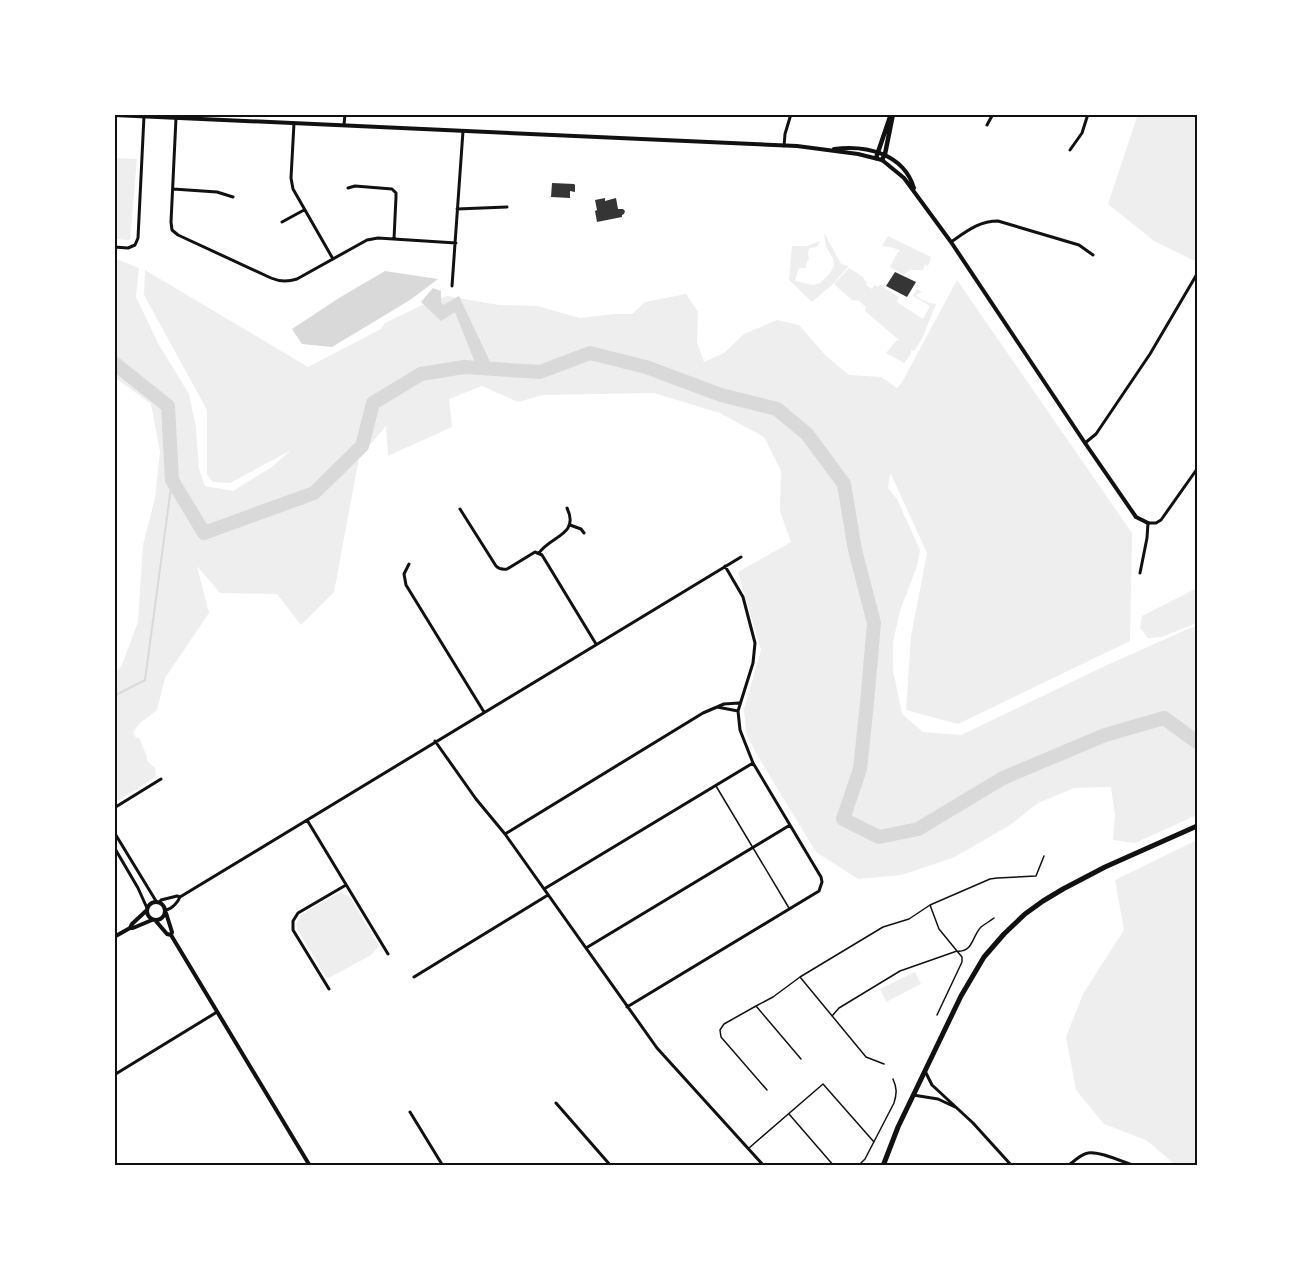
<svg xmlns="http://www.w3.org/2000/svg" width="1311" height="1280" font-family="Quicksand,sans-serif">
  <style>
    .green { fill: #eee }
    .water { fill: #d9d9d9 }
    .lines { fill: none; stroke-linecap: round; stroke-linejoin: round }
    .stream { stroke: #d9d9d9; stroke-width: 2 }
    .river { stroke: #d9d9d9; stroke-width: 14 }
    .building { fill: #353535 }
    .service { stroke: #111; stroke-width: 1.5 }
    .minor { stroke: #111; stroke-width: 3 }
    .tertiary { stroke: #111; stroke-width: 4 }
    .secondary { stroke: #111; stroke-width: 4.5 }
    .primary { stroke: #111; stroke-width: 5 }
    .neatline { fill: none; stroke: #111; stroke-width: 2 }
  </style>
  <rect width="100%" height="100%" fill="#fff"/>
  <!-- green -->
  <path class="green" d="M1138,114H1197V258L1195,261L1154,241L1108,204Z
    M114,158L137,159L130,240L114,239Z
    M824,233L841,264L848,266V267L833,284L812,302L789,280L792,246H807L820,241L817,247L809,248L808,253L809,260L807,261L806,268H799L795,281L813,285L820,283L830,273L834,266L833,258L826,247Z
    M888,236L931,257L928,266L925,265L923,270H910L904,275L890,267L898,252L901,251L905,253L894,248L882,246Z
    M114,258L139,268L136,297L159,345L189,394L196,428L199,469L205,486L233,491L272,467L291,450L230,483L213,482L207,475V410L144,295L145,270L308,367L381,329L385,323L420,306L447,296L499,305L537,306L580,318L615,314H632L645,302L686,294L698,312L697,342L704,362L724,353L744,334L777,320L799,325L826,356L849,375L881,377L897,388L901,384L957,280L1132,533L1130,641L958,724L906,710L911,636L927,553L891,474L890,475L888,488L897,499L920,550L917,566L900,611L893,642V670L902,714L923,732L961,735L1107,665L1197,625V815L1135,843L1113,840L1115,815L1111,787L1074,788L1038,803L1010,825L955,857L902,875L858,879L816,852L757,755L746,733L744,709L761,650L738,572L791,542L780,511L781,471L764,437L720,413L654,393L543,395L518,402L482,386L449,399L452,427L388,456L386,426L359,458L334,592L301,625L277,594L220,593L197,566L209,613L165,678L157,710L140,723L133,732L136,738H139L147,757V761L155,768L156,777L114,803V673L121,667L138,622L143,545L155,498L160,452L151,404L114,377Z
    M849,268L863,277L864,279L867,282L866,285L872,289L874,285L878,287L880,285L899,297L897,302L923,319L930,306L913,296L917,289L922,292L916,295L917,297L930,303L936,304L922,339L914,351L911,350V354L904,363L886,353L897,340L900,341L865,311L866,307L858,300L856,301L852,300L834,284Z
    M1197,588V623L1162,637L1148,638L1140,628L1142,616Z
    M1197,840V1166H1173L1171,1161L1146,1140L1104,1124L1076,1090L1066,1037L1083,994L1124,930L1115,880Z
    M341,893L350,897L379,946L371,955L329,978L326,977L299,932L296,924L301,915L336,894Z
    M915,972L921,984L886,1002L880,989Z"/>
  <!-- water -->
  <path class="water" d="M385,271L438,279L410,300L332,347L302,344L292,329L339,298Z
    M433,288L441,291V302L443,305L459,296L492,366L476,365L455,312L441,321L421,302Z"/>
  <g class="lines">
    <!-- stream -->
    <path class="stream" d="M114,696L145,680L172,480"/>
    <!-- river -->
    <path class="river" d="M114,363L168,406L172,480L204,533L314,493L362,446L373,403L421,374L464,367L540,372L590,353L646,367L721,395L777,409L807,434L844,484L855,550L874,623L867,703L860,769L843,819L879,837L918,829L1003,778L1105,735L1164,718L1197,742"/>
  </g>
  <!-- building -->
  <path class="building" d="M552,183L574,184L575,185V192L570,191V198L551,197Z
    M605,198V201L616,198L618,209H623L625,211L624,214L622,215V217L597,222L595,211L597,210L595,200Z
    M895,272L916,282L907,297L886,286Z"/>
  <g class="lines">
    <!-- service -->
    <path class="service" d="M716,786L789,908
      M800,977L866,1057L884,1064
      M756,1006L801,1059
      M937,1015L962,962V957L957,951C973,953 972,936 981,927C985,924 990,921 994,918
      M832,1016L839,1008L900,971L957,951L939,929L930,905
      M767,1090L721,1037L720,1030L724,1024L756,1006L773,997L800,977L883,927L909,919L930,905L990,879L997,878L1036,876L1044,856
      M789,1114L834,1166
      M749,1148L823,1084L874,1142
      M858,1166L865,1159L894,1103C897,1093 897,1088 893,1079"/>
    <!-- minor -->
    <path class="minor" d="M176,118L171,222L172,230L178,235L271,278C280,282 287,282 297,279L358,245L367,240L378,238L456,243
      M294,123L291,178L293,189L333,259
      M344,125L345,114
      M987,125L993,114
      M784,146L785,134L791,114
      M1070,150L1082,133L1088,114
      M348,188L355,186L392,189L396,193V197L394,239
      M173,189L217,192L233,197
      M457,209L507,207
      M282,222L304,210
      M951,242C967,231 979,221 998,221L1079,245L1093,255
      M114,247L128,248L135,245L138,238L144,116
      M452,286L463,131
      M1085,443L1096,434L1150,354L1197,274
      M460,509L496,566C499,569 502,570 507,569L535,552L542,555L596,644
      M570,525L581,529L584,533
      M539,553C550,536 580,535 567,508
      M409,564L404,574L406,585L484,712
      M1140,573L1147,538L1148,523H1156L1161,520L1197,469
      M717,707L738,711
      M435,741L476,799L505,834L657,1048L764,1166
      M114,808L161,779
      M307,820L388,954
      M114,832L156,901
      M505,834L703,713L724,704L739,703
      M114,847L138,888L147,908
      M544,889L753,763
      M160,902L161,900L177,896L180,897
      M166,910C172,909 178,902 180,897L741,557
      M586,948L790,825
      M414,977L548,895
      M329,989L293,930V921L298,913L346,885
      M627,1007L819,891L822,882L821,877L753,763L740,730L738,711L753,663L755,643L743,597L725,566
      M925,1071L932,1085L973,1123L1012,1166
      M114,1075L217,1012
      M913,1095L938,1099L955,1107
      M556,1103L611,1166
      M410,1112L443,1166
      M1068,1166C1074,1161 1081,1154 1088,1153C1100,1151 1123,1162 1135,1166"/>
    <!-- tertiary -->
    <path class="tertiary" d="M114,115L797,146L858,154L882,160L904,178L951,242L1085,443L1136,517L1148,523
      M834,149C866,145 903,153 914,188
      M147 911a9 9 0 1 1 18 0a9 9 0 1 1-18 0Z
      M166,913L172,932L171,935L310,1166
      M155,920L167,934L171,935
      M130,928L132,924L147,910
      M114,937L130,928H133L152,920"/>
    <!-- secondary -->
    <path class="secondary" d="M876,158L891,114
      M882,160L885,154L893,114"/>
    <!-- primary -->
    <path class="primary" d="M883,1166L898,1127L961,996L984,957L1004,934L1025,914L1043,901L1063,889L1105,867L1197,826"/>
  </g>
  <!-- border -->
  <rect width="1311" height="1280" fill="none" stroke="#ffffff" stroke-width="231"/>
  <rect x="116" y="116" width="1080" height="1048" class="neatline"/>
</svg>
